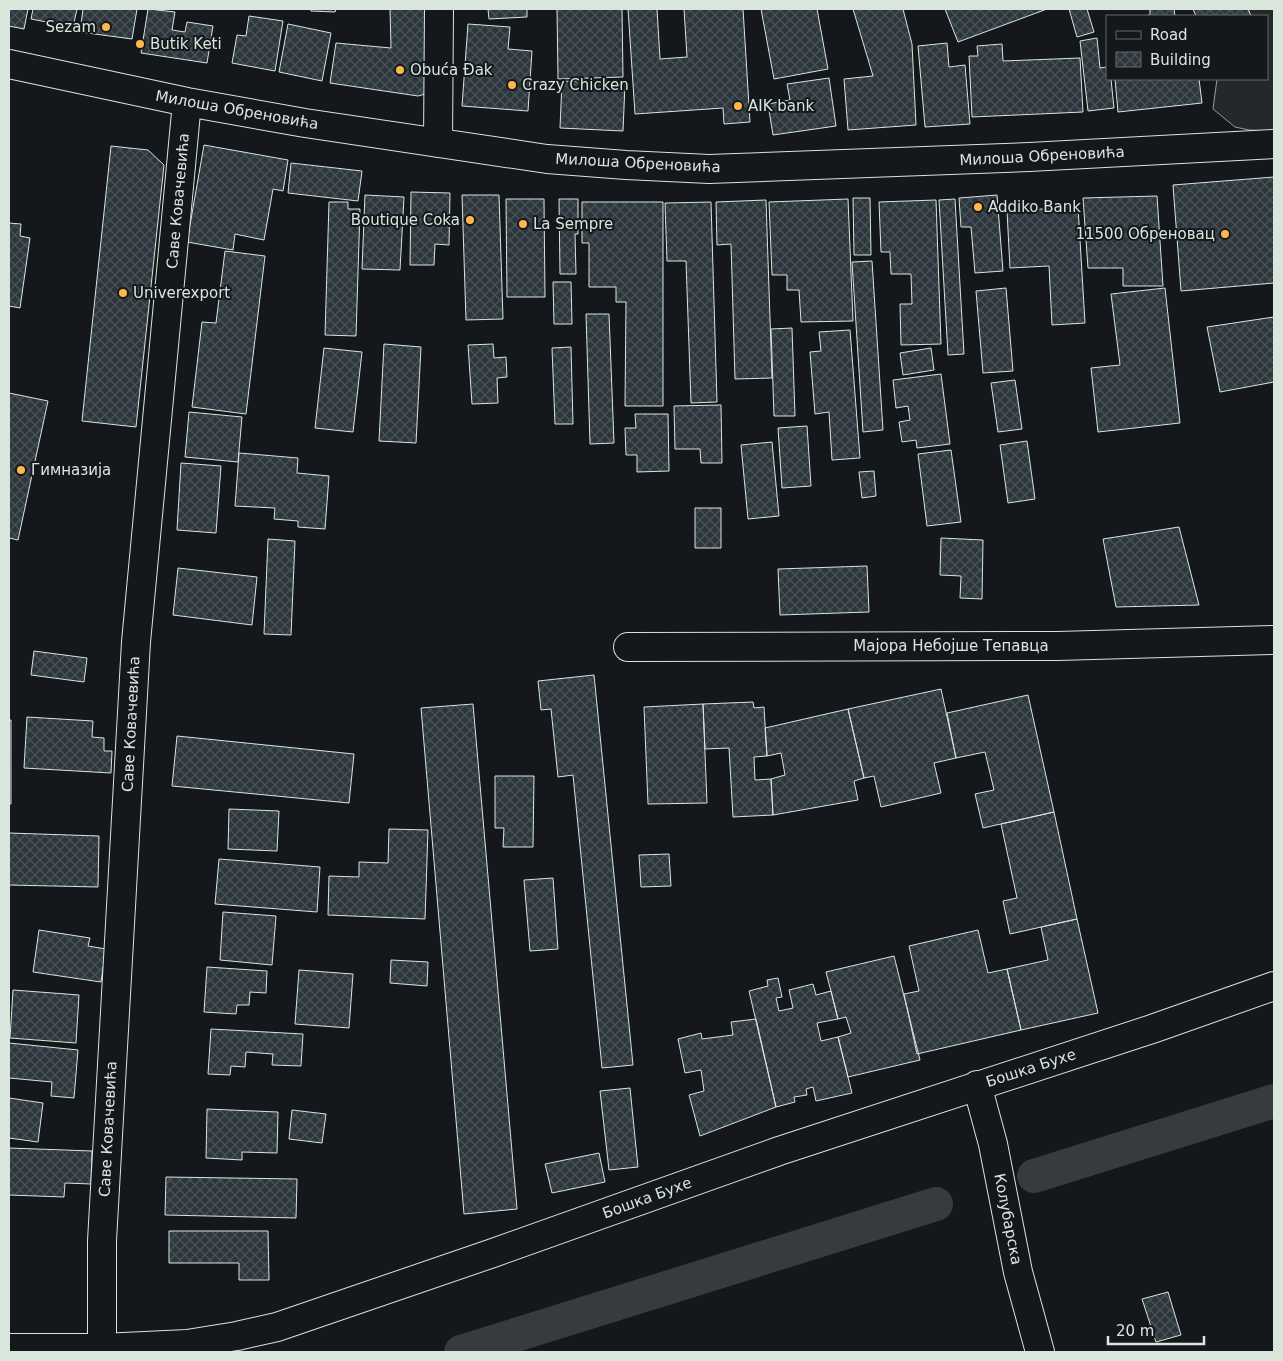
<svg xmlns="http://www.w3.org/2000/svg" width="1283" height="1361" font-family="'DejaVu Sans',sans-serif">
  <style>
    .parking { fill: #24282b; stroke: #939e99 }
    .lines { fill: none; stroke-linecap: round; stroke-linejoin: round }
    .canal { stroke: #363b3e; stroke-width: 34 }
    .building { fill: url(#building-cross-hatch); stroke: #d8e6dc }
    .minor-casing { stroke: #d8e6dc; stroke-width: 30 }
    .major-casing { stroke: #d8e6dc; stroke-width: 30 }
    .minor { stroke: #14181c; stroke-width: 28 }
    .major { stroke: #14181c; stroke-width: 28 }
    .poi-dot { fill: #ffb74d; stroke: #14181c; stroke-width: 2 }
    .labels { text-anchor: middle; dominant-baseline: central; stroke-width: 4; stroke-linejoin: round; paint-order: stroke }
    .poi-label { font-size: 15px; fill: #d8e6dc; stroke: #14181c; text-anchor: start }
    .street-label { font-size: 15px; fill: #d8e6dc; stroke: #14181c }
  </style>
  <defs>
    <pattern id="building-cross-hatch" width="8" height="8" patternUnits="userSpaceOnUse" patternTransform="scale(1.25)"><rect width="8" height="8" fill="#2c363c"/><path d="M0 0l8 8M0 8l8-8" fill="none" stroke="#4a5358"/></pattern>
  </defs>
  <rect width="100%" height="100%" fill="#14181c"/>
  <!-- parking -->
  <path class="parking" d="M1248,9H1274V131L1249,130L1235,127L1213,109L1217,79H1267V16H1251Z"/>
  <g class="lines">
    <!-- canal -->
    <path class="canal" d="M1034,1176L1274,1101
      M461,1352L936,1204"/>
  </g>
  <!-- building -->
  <path class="building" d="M9,9H28L24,29L9,26Z
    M33,9H77L73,27L31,19Z
    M83,9H137L132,39L80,32Z
    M148,9L175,12L172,30L185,32L187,22L213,26L207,63L141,53Z
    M311,9H336L335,12L311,11Z
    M390,9H429L425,94L418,96L330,83L336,43L391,48Z
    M488,9H527V17L489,19Z
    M557,9H622L623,77L558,79Z
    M628,9H657L660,59L687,57L684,9H743L750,122L724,124L723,108L635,114Z
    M761,9H817L828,69L774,79Z
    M853,9H903L912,44L916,125L848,130L844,79L873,76Z
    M945,9H1047L958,42Z
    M1069,9H1087L1094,32L1077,37Z
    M1150,9H1174L1175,16H1141L1150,15Z
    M1193,9H1248L1251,16H1196Z
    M249,16L283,21L275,71L232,63L237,35L246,36Z
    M288,24L331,33L322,81L279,72Z
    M468,24L510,27L508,49L532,51L528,111L462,106Z
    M1097,38L1100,68L1107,67V79H1111L1114,108L1088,111L1080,41Z
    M947,43L949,67L965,65L970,124L925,127L918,46Z
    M1002,44L1003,61L1080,58L1083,112L972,117L969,56H978L977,46Z
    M829,78L836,126L773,135L768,104L790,100L787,84Z
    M1115,79H1199L1202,103L1118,112Z
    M562,81L625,84L623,131L560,128Z
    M204,145L288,160L283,191L273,189L264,240L235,234L233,250L187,242Z
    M111,146L148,150L164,165L136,427L82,421Z
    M291,163L362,171L358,201L288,193Z
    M1274,177V283L1181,291L1173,185Z
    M411,192L450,193L449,245L435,244L434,265H410Z
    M365,195L404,197L400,270L362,269Z
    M462,195H499L503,319L466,320Z
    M997,195L1003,271L975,273L971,227H961L959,198Z
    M1157,196L1163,286H1123V268H1088L1083,198Z
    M853,198H870L871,255H854Z
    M506,199H544L545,297H507Z
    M559,199H578V234H575L576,274H560Z
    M848,199L853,321L801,322L799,290H787V275H772L769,202Z
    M955,199L964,354L948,355L939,200Z
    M766,200L772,378L735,379L731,244L717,245L716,202Z
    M936,200L941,344L901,345L900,304H912L911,274H891L890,252H881L879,202Z
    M329,202H348V209H360L356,336L325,335Z
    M582,202H663V406H625L626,302H616V287H589V243H582Z
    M711,202L717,402L691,403L686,261H667L665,203Z
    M1078,207L1085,323L1052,325L1049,266L1010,268L1007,211Z
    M9,223L21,224L20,236L30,238L20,308L9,306Z
    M225,251L265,256L246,414L192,407L202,322L216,323Z
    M872,261L883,430L863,432L852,262Z
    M553,282H571L572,324H554Z
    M1006,288L1013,371L983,373L976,291Z
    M1165,288L1180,423L1098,432L1091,368L1120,365L1111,294Z
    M586,314H609L614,443L590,444Z
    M1274,317V382L1220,392L1207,327Z
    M792,328L795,416H774L771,329Z
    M850,330L860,458L832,460L829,412L815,414L810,352L821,351L819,332Z
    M384,344L421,347L416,443L379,441Z
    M493,344L494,358L506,357L507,377L497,378L498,403L472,404L468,345Z
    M571,347L573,424H555L552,348Z
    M324,348L362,352L353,432L315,428Z
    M931,348L934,370L903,375L900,353Z
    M941,374L950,444L917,448L916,440L902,442L899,422L910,420L908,406L896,408L893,380Z
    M1015,380L1022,429L998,432L991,383Z
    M9,393L48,401L18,540L9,538Z
    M721,405L722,463H701L700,449H675L674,406Z
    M189,412L242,417L238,462L185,457Z
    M635,414H668L669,471L637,472V455H626L625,428H636Z
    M807,426L811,486L782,488L778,428Z
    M1027,441L1035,499L1008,503L1000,445Z
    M772,442L779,516L748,519L741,445Z
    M951,450L961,522L927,526L918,454Z
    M239,453L298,458L297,473L329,476L325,529L298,527V521L274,519L275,508L235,506Z
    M181,463L221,466L216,533L177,530Z
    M874,471L876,496L862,498L859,472Z
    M695,508H721V548H695Z
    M1179,527L1199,605L1116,607L1103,539Z
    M941,538L983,540L982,599L960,598L961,576L940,575Z
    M268,539L295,541L291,635L264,634Z
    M867,566L869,612L780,615L778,569Z
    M178,568L257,577L252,625L173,615Z
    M34,651L87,658L84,682L31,675Z
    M594,675L633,1065L602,1068L573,775L558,777L551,709L541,710L538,681Z
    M941,689L956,758L934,763L941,793L881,807L874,776L864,778L848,709Z
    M1028,695L1054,812L983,828L975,794L994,790L985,752L956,758L947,713Z
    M753,702L754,708L764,707L767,756L754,757L755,780L771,779L773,815L733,817L729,748L705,749L703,704Z
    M473,704L517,1209L464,1214L421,708Z
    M703,704L707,803L648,804L644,707Z
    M848,709L864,778L854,781L858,800L773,815L771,779L785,775L781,753L767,756L765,728Z
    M27,717L93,721L92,737L104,738V751H112L111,773L24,768Z
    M9,720H11V804H9Z
    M177,736L354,754L349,803L172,786Z
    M495,776H534L533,847H503L504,828H495Z
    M229,809L279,811L277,851L228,849Z
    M1054,812L1077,919L1010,934L1003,901L1017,898L1001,824Z
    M389,829L428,830L425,919L328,915L329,876L359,877V862L388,863Z
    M9,833L99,836L98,887L9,885Z
    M669,854L671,886L641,887L639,855Z
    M219,859L320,867L317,912L215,904Z
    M553,878L558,949L530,951L524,880Z
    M223,912L276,916L272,965L220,960Z
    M1077,919L1098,1013L1021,1030L1007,969L1048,960L1041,927Z
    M39,930L90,938L88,946L106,949L101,982L33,972Z
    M978,930L988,973L1007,969L1021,1030L917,1054L904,994L919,991L909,946Z
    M894,956L920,1060L848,1077L838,1037L851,1033L846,1017L838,1019L826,972Z
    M391,960L428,962L427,986L390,983Z
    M207,967L267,971L266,993L250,992L249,1005H237L236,1014L204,1012Z
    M299,970L353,974L349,1028L295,1024Z
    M778,978L782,997L776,998L779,1011L793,1008L789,990L813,984L816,995L831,991L838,1019L817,1023L821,1041L838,1037L852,1093L816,1101L813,1087L806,1089L807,1095L794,1097L795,1102L776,1107L749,991L768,986L767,980Z
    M13,990L79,995L76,1043L10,1038Z
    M756,1019L776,1107L700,1136L689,1095L704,1091L701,1070L685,1073L678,1039L701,1033L702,1039L733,1035L731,1022Z
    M211,1029L303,1034L301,1066L272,1065L273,1054L246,1052L245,1067L231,1066L230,1075L208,1074Z
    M9,1043L78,1050L74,1098L51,1096L52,1082L9,1078Z
    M630,1088L638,1167L609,1170L600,1091Z
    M9,1098L43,1103L38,1142L9,1138Z
    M207,1109L278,1112L277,1153L242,1152V1160L206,1158Z
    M292,1110L326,1114L322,1143L289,1139Z
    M9,1148L92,1151L91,1184L65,1183L64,1197L9,1195Z
    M599,1153L605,1182L552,1193L545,1164Z
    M166,1177L297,1179L296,1218L165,1215Z
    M169,1231H268L269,1280H239V1263H169Z
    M1168,1292L1181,1335L1156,1342L1142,1299Z"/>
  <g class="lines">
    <defs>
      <path id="minor" d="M9,64L187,102L305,123L547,159L626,165L709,169L1029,157L1274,144
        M438,143L439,9
        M628,647L1057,646L1274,640
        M977,1085L993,1144L1018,1272L1040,1352
        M102,1348V1241L136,642L187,102"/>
      <path id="major" d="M9,1348H102L187,1344L237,1336L277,1327L493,1253L779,1151L1152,1029L1274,986"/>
    </defs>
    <!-- minor casing -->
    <use href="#minor" class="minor-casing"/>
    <!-- major casing -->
    <use href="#major" class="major-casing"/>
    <!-- minor -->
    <use href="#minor" class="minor"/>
    <!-- major -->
    <use href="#major" class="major"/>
  </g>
  <!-- markers -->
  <g class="poi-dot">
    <circle cx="106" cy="27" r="5"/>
    <circle cx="140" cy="44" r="5"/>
    <circle cx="400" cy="70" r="5"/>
    <circle cx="512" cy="85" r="5"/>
    <circle cx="738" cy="106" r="5"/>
    <circle cx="978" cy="207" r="5"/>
    <circle cx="470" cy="220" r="5"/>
    <circle cx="523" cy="224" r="5"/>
    <circle cx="1225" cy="234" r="5"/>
    <circle cx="123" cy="293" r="5"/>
    <circle cx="21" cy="470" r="5"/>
  </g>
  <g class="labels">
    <!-- poi labels -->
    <g class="poi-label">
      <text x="96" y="27" text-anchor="end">Sezam</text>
      <text x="150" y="44">Butik Keti</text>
      <text x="410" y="70">Obuća Đak</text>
      <text x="522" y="85">Crazy Chicken</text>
      <text x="748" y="106">AIK bank</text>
      <text x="988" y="207">Addiko Bank</text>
      <text x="460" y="220" text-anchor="end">Boutique Coka</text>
      <text x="533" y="224">La Sempre</text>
      <text x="1215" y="234" text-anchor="end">11500 Обреновац</text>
      <text x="133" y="293">Univerexport</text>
      <text x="31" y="470">Гимназија</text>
    </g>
    <!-- street labels -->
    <g class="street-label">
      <text transform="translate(237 110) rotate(10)">Милоша Обреновића</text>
      <text transform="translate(1042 156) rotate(-3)">Милоша Обреновића</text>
      <text transform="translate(638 163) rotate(3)">Милоша Обреновића</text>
      <text transform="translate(178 201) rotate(-85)">Саве Ковачевића</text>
      <text x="951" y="646">Мајора Небојше Тепавца</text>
      <text transform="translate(131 724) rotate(-87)">Саве Ковачевића</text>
      <text transform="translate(1031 1068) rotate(-18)">Бошка Бухе</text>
      <text transform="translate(108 1129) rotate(-87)">Саве Ковачевића</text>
      <text transform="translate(647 1198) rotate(-20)">Бошка Бухе</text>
      <text transform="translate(1008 1219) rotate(79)">Колубарска</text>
    </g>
  </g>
  <!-- border -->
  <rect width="1283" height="1361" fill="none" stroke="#d8e6dc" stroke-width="20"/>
  <!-- legend -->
  <rect x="1106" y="15" width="162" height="65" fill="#14181c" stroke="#626a69"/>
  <rect x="1116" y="31" width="25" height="8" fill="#14181c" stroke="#626a69"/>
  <text x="1150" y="40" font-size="15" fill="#d8e6dc">Road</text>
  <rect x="1116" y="52" width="25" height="15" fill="url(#building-cross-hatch)" stroke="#626a69"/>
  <text x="1150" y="65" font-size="15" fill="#d8e6dc">Building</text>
  <!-- scale -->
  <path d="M1108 1336v8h96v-8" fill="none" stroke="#d8e6dc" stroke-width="2.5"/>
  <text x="1116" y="1336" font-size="15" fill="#d8e6dc" stroke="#14181c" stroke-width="4" paint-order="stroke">20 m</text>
</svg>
